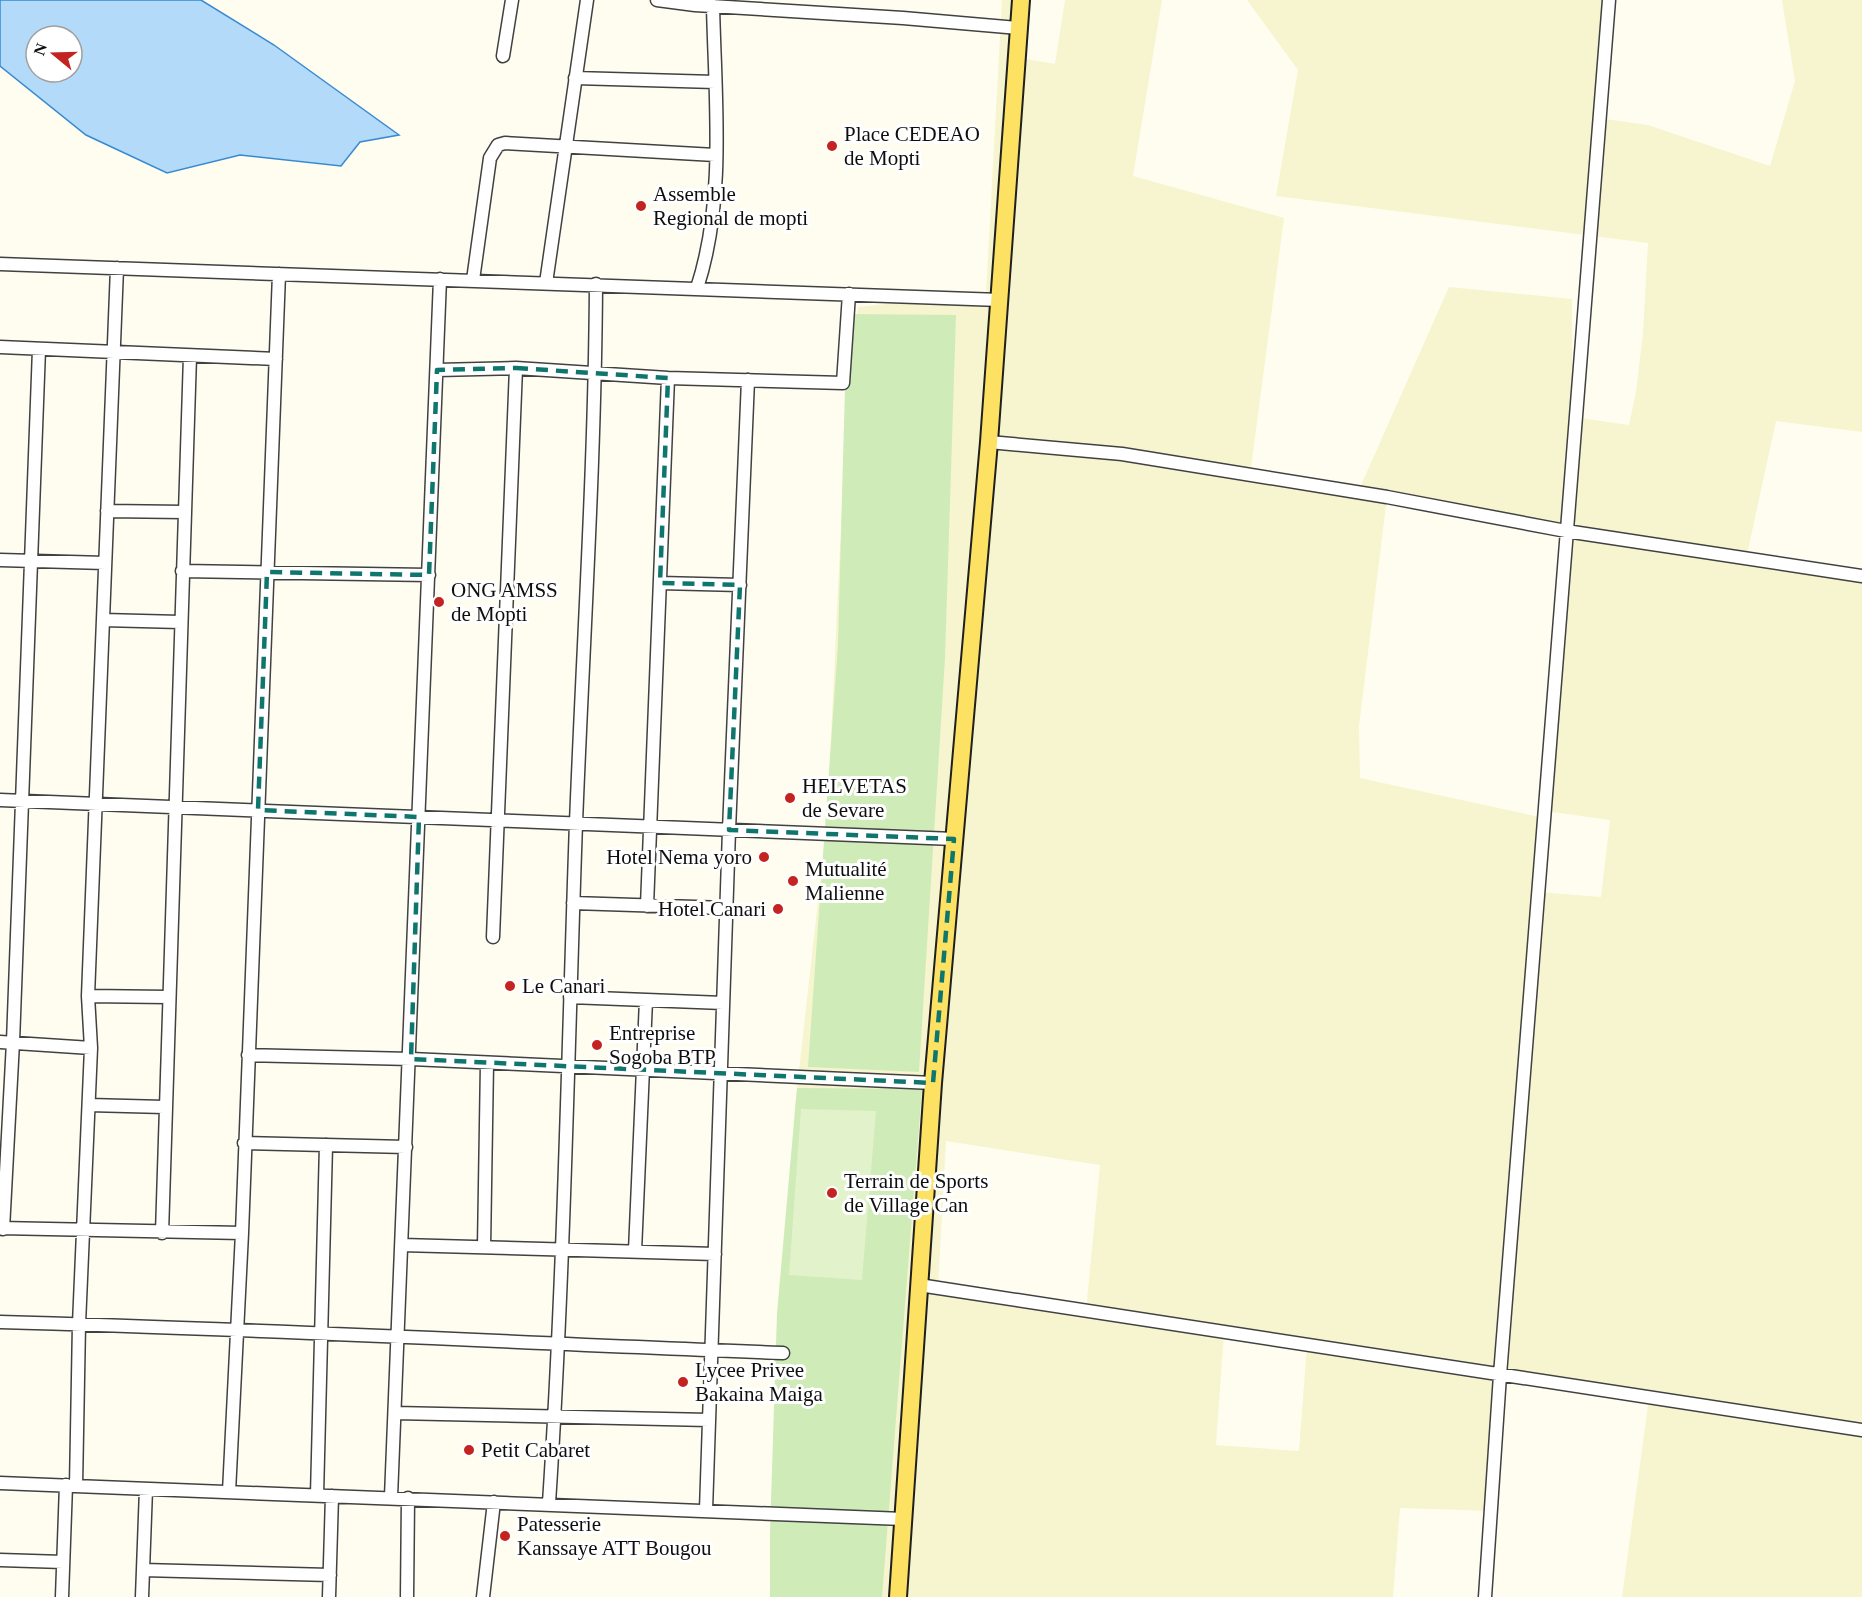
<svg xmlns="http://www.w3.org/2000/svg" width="1862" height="1597" font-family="Georgia,serif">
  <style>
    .farmland { fill: #f6f5cf; fill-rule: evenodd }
    .green { fill: #cfebb8 }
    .pitch { fill: #e2f2ca }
    .water { fill: #b3daf8; stroke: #378ad2; stroke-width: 1.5; fill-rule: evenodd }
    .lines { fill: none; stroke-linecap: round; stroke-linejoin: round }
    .minor-casing { stroke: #414141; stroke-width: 15 }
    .major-casing { stroke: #1f1f1f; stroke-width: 20 }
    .minor { stroke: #fff; stroke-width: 12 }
    .major { stroke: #fde162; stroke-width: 16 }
    .marked { fill: none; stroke: #0f766e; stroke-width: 4.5; stroke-dasharray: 12 8; stroke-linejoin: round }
    .poi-dot { fill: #c42421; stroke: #fff; stroke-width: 2 }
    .labels { text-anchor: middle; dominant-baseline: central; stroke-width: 6; stroke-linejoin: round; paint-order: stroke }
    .poi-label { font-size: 21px; fill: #0e0e0e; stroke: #fff; text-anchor: start }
  </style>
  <rect width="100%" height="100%" fill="#fffdf0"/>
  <!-- farmland -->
  <path class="farmland" d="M1002,0H1030L1026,59L1055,64L1065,0H1162L1133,176L1284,218L1250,475L1358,492L1449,287L1572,299V417L1629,425L1636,392L1643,333L1648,243L1276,196L1298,70L1247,0H1613L1605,119L1648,125L1770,166L1795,81L1782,0H1862V432L1776,421L1745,564L1862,581V1597H1622L1649,1398L1500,1375L1491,1511L1400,1508L1393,1597H826L771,1519L795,1106L827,821L848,379L858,307L986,293ZM1387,497L1566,531L1545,811L1610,820L1601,897L1538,892L1544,818L1360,778L1359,726ZM946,1141L1100,1165L1086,1311L938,1288ZM1224,1333L1307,1345L1299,1451L1216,1445Z"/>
  <!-- green -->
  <path class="green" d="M847,314L956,315L945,658L919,1072L808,1067L838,644Z
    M797,1088L922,1089L882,1597H770V1532L777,1313Z"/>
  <!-- pitch -->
  <path class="pitch" d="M801,1109L876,1111L862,1280L789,1275Z"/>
  <!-- water -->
  <path class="water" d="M0,0H201L274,45L399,135L360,142L341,166L240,155L167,173L86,135L0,66ZM36,36H72V72H36Z"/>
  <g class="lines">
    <defs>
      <path id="minor" d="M657,0L695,5L903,18L1019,28
        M503,56L512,0
        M575,78L715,82
        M0,264L1000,300
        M473,280L490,158L498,145L505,143L715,155
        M546,283L587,0
        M697,288C726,200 715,98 713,6
        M0,347L276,359
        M437,370L516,368L668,378L843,383L849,294
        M989,442L1122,454L1387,497L1566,531L1862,576
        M107,511L184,512
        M0,560L105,563
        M182,571L429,575
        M660,583L740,585
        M103,620L180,622
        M0,800L954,839
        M573,903L726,908
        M647,906L668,378
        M493,937L516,368
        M88,996L168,997
        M570,997L723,1003
        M0,1042L91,1048
        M248,1055L411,1059L933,1083
        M89,1105L164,1107
        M244,1143L406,1147
        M0,1228L242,1233
        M3,1229L13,1042L39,349
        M162,1233L190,356
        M402,1245L715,1254
        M484,1247L487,1063
        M635,1251L646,1000
        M919,1285L1862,1430
        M0,1322C261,1329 522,1343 783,1353
        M395,1413L709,1420
        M0,1483L903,1519
        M76,1486L79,1324L91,1048L88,996L117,268
        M229,1492L242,1233L279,274
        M317,1495L326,1145
        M391,1497L440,279
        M549,1503C564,1277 568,1050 576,823C583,644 595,464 596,284
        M706,1510L729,830L748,380
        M0,1560L63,1562
        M143,1570L330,1575
        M62,1597L66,1485
        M142,1597L146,1489
        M329,1597L332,1496
        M407,1597L408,1498
        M483,1597L494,1502
        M1485,1597L1500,1375L1609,0"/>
      <path id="major" d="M898,1597L933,1083L989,442L1021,0"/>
    </defs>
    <!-- minor casing -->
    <use href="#minor" class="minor-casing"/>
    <!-- major casing -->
    <use href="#major" class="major-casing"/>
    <!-- minor -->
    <use href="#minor" class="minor"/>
    <!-- major -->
    <use href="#major" class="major"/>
  </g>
  <!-- marked area -->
  <path class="marked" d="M516,368L668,378L660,583L740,585L729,830L954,839L933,1083L411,1059L419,817L258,810L267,572L429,575L437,370Z"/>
  <!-- markers -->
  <g class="poi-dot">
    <circle cx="832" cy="146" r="6"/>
    <circle cx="641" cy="206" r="6"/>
    <circle cx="439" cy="602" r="6"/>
    <circle cx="790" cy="798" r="6"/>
    <circle cx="764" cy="857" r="6"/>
    <circle cx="793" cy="881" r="6"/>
    <circle cx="778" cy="909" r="6"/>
    <circle cx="510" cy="986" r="6"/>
    <circle cx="597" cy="1045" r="6"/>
    <circle cx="832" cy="1193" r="6"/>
    <circle cx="683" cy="1382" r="6"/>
    <circle cx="469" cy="1450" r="6"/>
    <circle cx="505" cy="1536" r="6"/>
  </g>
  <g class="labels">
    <!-- poi labels -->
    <g class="poi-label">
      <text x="844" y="134">Place CEDEAO<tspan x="844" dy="24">de Mopti</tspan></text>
      <text x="653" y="194">Assemble<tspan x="653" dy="24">Regional de mopti</tspan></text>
      <text x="451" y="590">ONG AMSS<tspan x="451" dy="24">de Mopti</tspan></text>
      <text x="802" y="786">HELVETAS<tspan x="802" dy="24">de Sevare</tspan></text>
      <text x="752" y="857" text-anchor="end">Hotel Nema yoro</text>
      <text x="805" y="869">Mutualité<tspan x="805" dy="24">Malienne</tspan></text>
      <text x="766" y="909" text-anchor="end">Hotel Canari</text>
      <text x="522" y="986">Le Canari</text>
      <text x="609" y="1033">Entreprise<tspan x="609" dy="24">Sogoba BTP</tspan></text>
      <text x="844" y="1181">Terrain de Sports<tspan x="844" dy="24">de Village Can</tspan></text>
      <text x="695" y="1370">Lycee Privee<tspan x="695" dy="24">Bakaina Maiga</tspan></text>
      <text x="481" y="1450">Petit Cabaret</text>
      <text x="517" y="1524">Patesserie<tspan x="517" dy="24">Kanssaye ATT Bougou</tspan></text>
    </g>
  </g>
  <!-- north arrow -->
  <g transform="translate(54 54) rotate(289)"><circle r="28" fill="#ffffff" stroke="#9f9f9f" stroke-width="1.5"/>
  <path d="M0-4.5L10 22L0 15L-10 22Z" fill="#c42421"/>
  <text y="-9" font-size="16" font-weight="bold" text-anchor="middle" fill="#0e0e0e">N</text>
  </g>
</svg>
